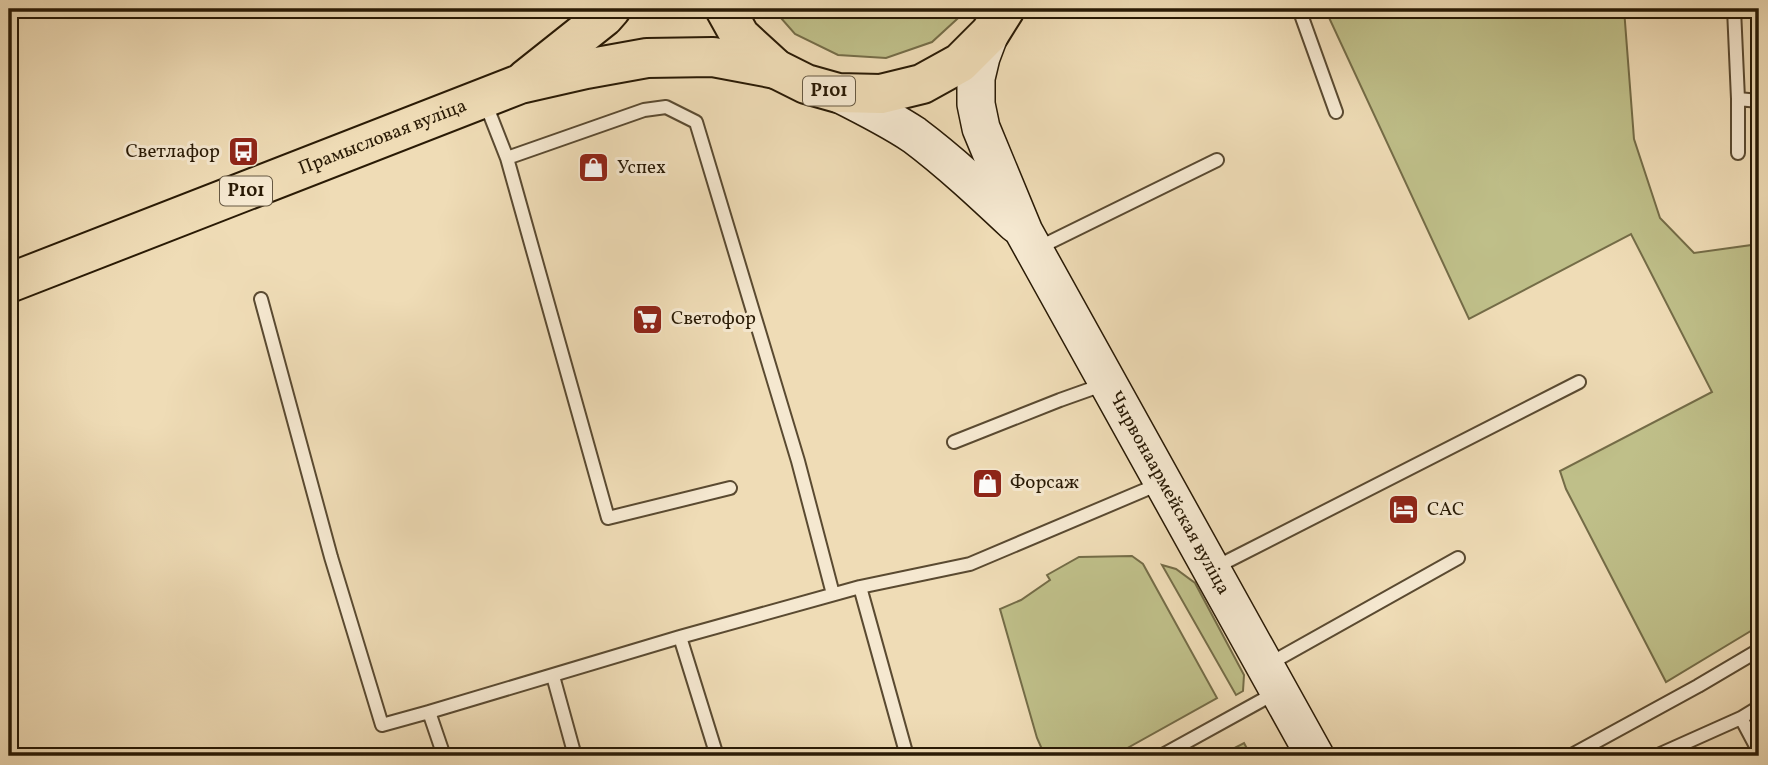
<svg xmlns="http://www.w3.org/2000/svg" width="1768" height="765" font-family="Vollkorn,serif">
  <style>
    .green { fill: #bfbf89; stroke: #746c47; stroke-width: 2 }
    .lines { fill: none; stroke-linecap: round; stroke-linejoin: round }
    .service-casing { stroke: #5a4a31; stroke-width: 16 }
    .secondary-casing { stroke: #291a05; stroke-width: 40 }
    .primary-casing { stroke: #291a05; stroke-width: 42 }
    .service { stroke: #f5e8d0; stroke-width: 12 }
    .secondary { stroke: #f5e8d0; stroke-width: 37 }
    .primary { stroke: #efdcb6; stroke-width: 38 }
    .labels { text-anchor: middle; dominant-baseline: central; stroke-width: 6; stroke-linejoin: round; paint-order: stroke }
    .shield { fill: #f5e8d0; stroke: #665842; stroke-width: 2 }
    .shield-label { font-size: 18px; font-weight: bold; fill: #291a05 }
    .street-label { font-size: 19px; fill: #291a05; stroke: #f5e8d0 }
    .poi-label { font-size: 19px; fill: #291a05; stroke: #f5e8d0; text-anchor: start }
  </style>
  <rect width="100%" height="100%" fill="#efdcb6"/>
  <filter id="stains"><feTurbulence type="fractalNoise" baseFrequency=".00286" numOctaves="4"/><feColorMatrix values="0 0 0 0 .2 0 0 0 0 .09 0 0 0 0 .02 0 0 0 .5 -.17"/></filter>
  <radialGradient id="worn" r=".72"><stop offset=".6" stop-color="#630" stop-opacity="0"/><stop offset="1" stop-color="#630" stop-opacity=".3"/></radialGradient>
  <!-- green -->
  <path class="green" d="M773,9H968L932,42L886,58L838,55L795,34Z
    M1325,9H1624L1634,139L1660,218L1694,253L1759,244V626L1666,682L1566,489L1560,471L1712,392L1631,234L1469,319Z
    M1132,556L1143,564L1217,698L1113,756H1045L1037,738L1000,609L1021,600L1050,580L1047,575L1079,557Z
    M1162,565L1176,569L1195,583L1244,675L1243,691L1236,695Z
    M1244,743L1251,756H1219Z"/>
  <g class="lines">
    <defs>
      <path id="service" d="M1299,9L1336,112
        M1734,9L1738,99L1759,101
        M485,102L507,158L608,518L730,488
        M1738,153V99
        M507,158L644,110L666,107L696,122L798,461L833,594
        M1038,248L1217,160
        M261,299L331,557L382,725L429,712
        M954,442L1060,400L1105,384
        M1214,568L1579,382
        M860,587L907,756
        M680,637L717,756
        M1269,664L1458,558
        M553,676L575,756
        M1741,718L1759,752
        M444,756L429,712L680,637L860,587L970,564L1159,484
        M1161,756L1277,692
        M1570,756L1698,686L1759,650
        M1656,756L1741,718L1759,707"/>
      <g id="secondary">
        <path id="s1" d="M990,33L981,57L976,78V104L981,128L1024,232L1315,756"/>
        <path d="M838,93C864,106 890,119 914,135C950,162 983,193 1016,224"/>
      </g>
      <g id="primary">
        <path d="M725,9L740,36L776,69L806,84L838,93L881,94L922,84L960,63L990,33L1005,9"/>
        <path d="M526,79L604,17L611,9"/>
        <path id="s2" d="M9,283L520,84L586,69L647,58L713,57L776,69"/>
      </g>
    </defs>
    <!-- service casing -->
    <use href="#service" class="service-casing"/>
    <!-- secondary casing -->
    <use href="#secondary" class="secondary-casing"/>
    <!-- primary casing -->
    <use href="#primary" class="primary-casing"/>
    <!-- service -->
    <use href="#service" class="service"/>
    <!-- secondary -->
    <use href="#secondary" class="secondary"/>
    <!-- primary -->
    <use href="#primary" class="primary"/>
  </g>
  <!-- icons -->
  <defs>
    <symbol id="bus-square" viewBox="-11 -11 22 22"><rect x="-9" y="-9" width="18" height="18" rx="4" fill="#8f2418" stroke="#f5e8d0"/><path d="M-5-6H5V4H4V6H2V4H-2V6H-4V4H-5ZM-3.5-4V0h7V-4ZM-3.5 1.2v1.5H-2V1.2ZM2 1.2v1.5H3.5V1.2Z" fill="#fff"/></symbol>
    <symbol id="shop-square" viewBox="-11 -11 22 22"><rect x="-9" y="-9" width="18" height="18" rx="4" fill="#8f2418" stroke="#f5e8d0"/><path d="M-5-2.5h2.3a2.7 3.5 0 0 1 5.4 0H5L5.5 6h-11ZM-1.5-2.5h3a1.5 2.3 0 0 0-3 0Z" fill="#fff"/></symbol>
    <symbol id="supermarket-square" viewBox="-11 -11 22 22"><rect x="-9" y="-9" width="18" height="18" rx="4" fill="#8f2418" stroke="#f5e8d0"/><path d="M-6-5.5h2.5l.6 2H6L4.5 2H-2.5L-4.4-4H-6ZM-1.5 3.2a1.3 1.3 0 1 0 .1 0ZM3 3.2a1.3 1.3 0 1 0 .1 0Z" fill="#fff"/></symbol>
    <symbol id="hotel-square" viewBox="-11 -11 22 22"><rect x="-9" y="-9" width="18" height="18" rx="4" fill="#8f2418" stroke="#f5e8d0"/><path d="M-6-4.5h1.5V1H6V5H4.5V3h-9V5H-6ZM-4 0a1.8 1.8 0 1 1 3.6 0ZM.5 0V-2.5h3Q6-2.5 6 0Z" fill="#fff"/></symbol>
  </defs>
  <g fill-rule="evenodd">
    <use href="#bus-square" x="226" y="134" width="35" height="35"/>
    <use href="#shop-square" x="576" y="150" width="35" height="35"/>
    <use href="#supermarket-square" x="630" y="302" width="35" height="35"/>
    <use href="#shop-square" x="970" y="466" width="35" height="35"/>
    <use href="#hotel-square" x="1386" y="492" width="35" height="35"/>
  </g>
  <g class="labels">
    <!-- shield labels -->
    <g class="shield">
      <rect x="803" y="76.5" width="52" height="29" rx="5"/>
      <rect x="220" y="176.5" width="52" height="29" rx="5"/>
    </g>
    <g class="shield-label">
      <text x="829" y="91">Р101</text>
      <text x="246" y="191">Р101</text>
    </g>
    <!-- street labels -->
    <g class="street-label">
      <text stroke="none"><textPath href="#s2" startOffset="401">Прамысловая вуліца</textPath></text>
      <text stroke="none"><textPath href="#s1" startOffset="509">Чырвонаармейская вуліца</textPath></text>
    </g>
    <!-- poi labels -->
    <g class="poi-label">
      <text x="220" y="152" text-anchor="end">Светлафор</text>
      <text x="617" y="168">Успех</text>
      <text x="671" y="319">Светофор</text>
      <text x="1010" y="483">Форсаж</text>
      <text x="1427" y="510">САС</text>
    </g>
  </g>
  <!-- margin -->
  <rect width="1768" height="765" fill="none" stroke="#efdcb6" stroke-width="35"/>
  <rect x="10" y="10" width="1747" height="744" fill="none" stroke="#291a05" stroke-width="3.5"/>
  <rect x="18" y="18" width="1733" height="730" fill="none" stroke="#291a05" stroke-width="2"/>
  <rect width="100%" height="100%" filter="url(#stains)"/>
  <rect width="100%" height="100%" fill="url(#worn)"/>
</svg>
